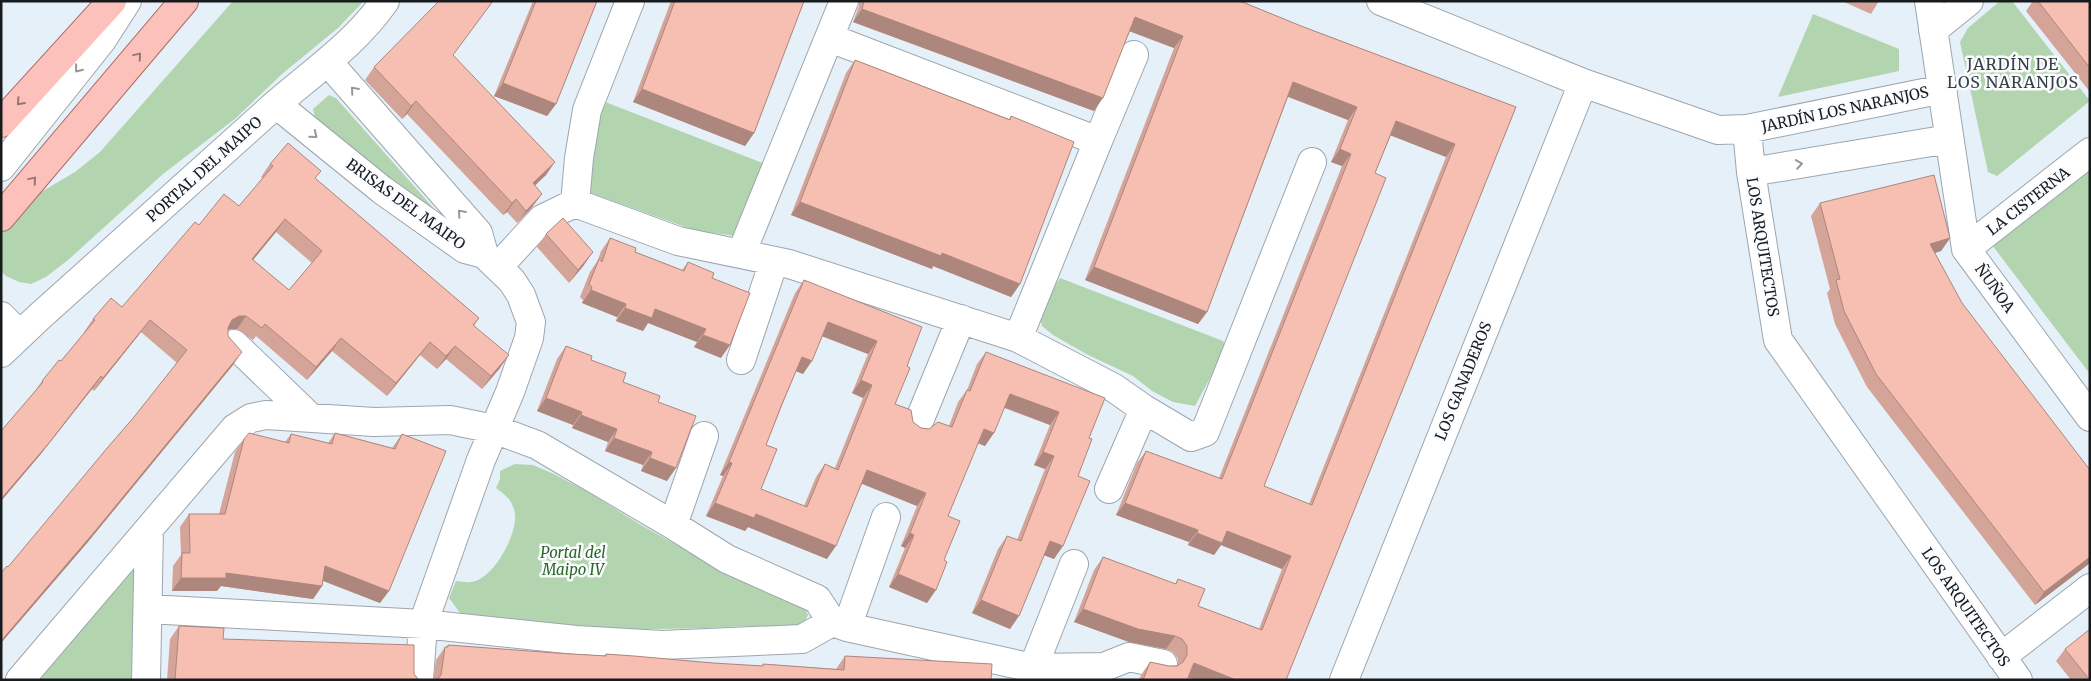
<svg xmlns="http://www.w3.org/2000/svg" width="2091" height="681" font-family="Merriweather,serif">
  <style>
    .green { fill: #b2d5af }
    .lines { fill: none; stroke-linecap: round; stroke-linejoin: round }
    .minor-casing { stroke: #9da6ae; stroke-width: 30 }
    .major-casing { stroke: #ab6c66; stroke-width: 30 }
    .minor { stroke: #fff; stroke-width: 28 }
    .major { stroke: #fdc1bb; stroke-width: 28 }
    .wall { fill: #d4a499; fill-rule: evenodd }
    .shaded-wall { fill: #ad867d }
    .building { fill: #f7bfb2; stroke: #ad867d; fill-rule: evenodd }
    .oneway { stroke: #967674 }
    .oneway2 { stroke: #97989a }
    .labels { text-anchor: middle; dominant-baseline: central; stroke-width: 5; stroke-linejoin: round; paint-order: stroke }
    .street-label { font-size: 15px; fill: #171b1e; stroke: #fafcfe }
    .park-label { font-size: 15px; font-style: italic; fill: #2a6628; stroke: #fafcfe }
    .neighbourhood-label { font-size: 16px; letter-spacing: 1px; fill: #384047; stroke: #fafcfe }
  </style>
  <rect width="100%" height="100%" fill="#e6f0f9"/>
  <!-- green -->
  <path class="green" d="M233,1H364L338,28L282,74L236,118L163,174L68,260L46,277L31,284L19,282L6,276L1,271V230L17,211L36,195L75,172L100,152Z
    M2000,1H2012L2090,101L1997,176L1988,172L1960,42L1968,28Z
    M1813,14L1899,49V71L1778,97Z
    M329,95L336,98L445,221L444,232L315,118L313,109Z
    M600,100L768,165L737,236L697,231L590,193L587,161Z
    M2090,170V374L1992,245Z
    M1060,278L1223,341L1225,345L1215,369L1195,406L1173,402L1152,391L1133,376L1088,355L1053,335L1042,326L1040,319L1050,293Z
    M515,464L533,465L554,474L588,492L641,525L730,575L804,607L808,615L801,629H758L746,626L708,628L613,630L463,617L449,598L456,581C461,581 466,583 471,582C493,580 517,535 515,515C514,502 506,495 496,488L500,479V471Z
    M138,565L136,680H35L130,569Z"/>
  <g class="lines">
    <defs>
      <path id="minor" d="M1381,1L1583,83L1718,130L1747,129L1943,89
        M1929,1L1966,249L2090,417
        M1933,30L1969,1
        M830,38L1098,141L1018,338
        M328,62L478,233L484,254
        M276,104L382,190L465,249L484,254L512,281L521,295L531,322L529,338L510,392L481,460L423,624L419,680
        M1747,129L1751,172L1778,340L2018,680
        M1098,141L1134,55
        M1,167L102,40L127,1
        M1751,172L1949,139
        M575,203L579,158L587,110L630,1
        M1966,249L2090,152
        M741,254L844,1
        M498,267L542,219L575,203L678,241L789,264L1018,338L1114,388L1144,409L1191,437L1205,432L1312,162
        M1,316L20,335
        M234,344L311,418
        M1,353L39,317C118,247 196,175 275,105C313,72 356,43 385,1
        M741,360L774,261
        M917,426L961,319
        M1109,489L1144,409
        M673,525L704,436
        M148,609L423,624L576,640L662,645L802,639L832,622
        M847,627L886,517
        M2001,657L2090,588
        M1033,668L1074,564
        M20,680L235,428L251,418L266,415L374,422L450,420L494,429L537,445L673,525L727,559L817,599L832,622L847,627L1033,668L1104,667L1129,657L1163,664
        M146,680L149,529
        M1344,680L1583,83"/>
      <path id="major" d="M1,123L112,1
        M1,217L184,1"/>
    </defs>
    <!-- minor casing -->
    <use href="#minor" class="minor-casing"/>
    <!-- major casing -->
    <use href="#major" class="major-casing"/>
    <!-- minor -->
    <use href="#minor" class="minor"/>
    <!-- major -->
    <use href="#major" class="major"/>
  </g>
  <!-- wall -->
  <path class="wall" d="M533,1H597L556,104L547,116L494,96Z
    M671,1H804L754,133L745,146L633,102Z
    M859,1H1240L1301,26L1516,107L1286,680H1194L1188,678L1187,680H1139L1141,675L1150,662L1169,666L1178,665V659L1173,652L1166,649L1129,642L1074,622L1094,570L1103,557L1175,584L1178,579L1198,606L1259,629L1282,569L1221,545L1214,555L1188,545L1189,542L1116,515L1137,463L1146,451L1219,478L1342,166L1331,162L1348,120L1288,97L1207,312L1198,324L1085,280L1174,48L1130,31L1094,111L853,22L859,6ZM1391,135L1446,157L1309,504L1264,486L1375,173Z
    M1842,1H1879L1871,14Z
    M2033,1H2090V92L2026,11Z
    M453,55L546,175L535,185L533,206L517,223L507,212L503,215L407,114L402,119L365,80L374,67Z
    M855,60L1009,119L1011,116L1020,284L1011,297L933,266L932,269L791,215L846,73Z
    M270,164L316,179L479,318L474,326L500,368L482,389L446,359L437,369L420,355L387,396L332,351L307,380L256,336L253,340L237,329H230L228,330V336L233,365L87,543L1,643V573L8,567L134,417L177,363L141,332L94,391L92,389L40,455L1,501V431L33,394L42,381L61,361L85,332H84L93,319L122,307L199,225L239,206L263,178L261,177ZM276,232L312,263L289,290L253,260Z
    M1820,203L1950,238L1941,251L1935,253L2090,563L2035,605L1867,387L1835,324L1827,293L1830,289L1811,216Z
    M546,234L584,265L569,283L537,247Z
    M610,238L635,252L682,270L688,262L712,278L721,358L694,347L697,342L648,323L643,331L616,321L617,317L582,303L583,300L580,297L590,272L598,260L601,251Z
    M804,280L907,366L895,404L913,422L921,428L929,429L949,426L958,402L967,390L977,364L986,352L1089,438L1054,559L1044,555L1010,629L972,613L998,549L1007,536L1017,540L1045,469L1034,465L1050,425L1004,408L985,446L978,443L948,516L944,560L927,603L889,587L905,548L901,546L917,506L862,484L827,559L748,527L745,531L706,516L723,476L720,475L795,293ZM822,336L868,354L852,393L863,398L835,468L825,464L816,477L804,506L761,489L766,445L796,371L803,374Z
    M566,346L591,360L623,382L658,402L667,481L641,471L643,465L605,451L608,442L572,428L573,425L537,411L557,359Z
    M335,433L392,448L402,434L380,603L323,581L322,586L313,599L221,586L217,591H172L173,566L181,555L180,527L189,514H219L235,452L244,439L285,442L291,434L328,443Z
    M179,626L223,639L414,674L419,680H167L170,639Z
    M448,645L556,653L604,656L606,654L713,663L762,666L763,664L836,669L845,656L991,680H433L436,660L445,647H446Z
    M2065,649L2090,680H2071L2056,661Z"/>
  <!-- shaded-wall -->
  <path class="shaded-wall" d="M862,9L1103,98L1094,111L853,22Z
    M1135,17L1183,36L1174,48L1126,30Z
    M1293,82L1357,107L1348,120L1284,95Z
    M503,83L556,104L547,116L494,96Z
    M642,89L754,133L745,146L633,102Z
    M416,101L407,114L402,119L411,106Z
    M1396,121L1455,144L1446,157L1387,134Z
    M1340,149L1351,154L1342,166L1331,162Z
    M555,162L546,175L524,196L533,183Z
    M542,194L533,206L517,223L526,211Z
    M516,199L507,212L503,215L512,203Z
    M800,202L942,253L1020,284L1011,297L933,266L932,269L791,215Z
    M285,219L276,232L243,272L252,259Z
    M1950,238L1941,251L1921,257L1930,244Z
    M593,252L584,265L569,283L578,270Z
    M1094,267L1207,312L1198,324L1085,280Z
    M591,290L626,304L617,317L582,303Z
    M625,308L655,309L706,329L697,342L648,323L643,331L616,321Z
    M239,316H246L237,329H230L223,333L232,320Z
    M150,320L141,332L94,391L103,378Z
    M828,322L877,341L868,354L819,335Z
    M703,335L730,345L721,358L694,347Z
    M341,338L332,351L307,380L316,367Z
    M430,342L420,355L387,396L396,383Z
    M455,346L446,359L437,369L446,356Z
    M242,352L233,365L87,543L1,643V641Z
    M509,355L500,368L482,389L491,376Z
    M802,357L812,361L803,374L793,370Z
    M101,376L92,389L40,455L1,501V499Z
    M861,380L872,385L863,398L852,393Z
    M1010,394L1059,412L1050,425L1001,406Z
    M546,398L582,412L573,425L537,411Z
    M581,415L617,429L608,442L572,428Z
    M984,429L994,433L985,446L975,442Z
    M614,438L652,452L643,465L605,451Z
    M1043,452L1054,456L1045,469L1034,465Z
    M650,458L676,468L667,481L641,471Z
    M729,462L732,463L723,476L720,475Z
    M867,470L926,493L917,506L858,482Z
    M715,503L756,514L836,546L827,559L748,527L745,531L706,516Z
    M1125,503L1198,530L1189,542L1116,515Z
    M1227,531L1291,556L1282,569L1221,545L1214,555L1188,545L1197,533Z
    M910,533L914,535L905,548L901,546Z
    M1050,541L1063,546L1054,559L1041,554Z
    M2090,557V563L2035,605L2044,592Z
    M325,566L389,591L380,603L316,578Z
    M226,573L322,586L313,599L221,586L217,591H172L181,578Z
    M898,574L936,590L927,603L889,587Z
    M981,600L1019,616L1010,629L972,613Z
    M1083,609L1175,636L1166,649L1129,642L1074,622Z
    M1194,663L1236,680H1194L1185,676Z"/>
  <!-- building -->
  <path class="building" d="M439,1H493L453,55L555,162L533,183L542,194L526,211L516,199L512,203L416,101L411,106L374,67Z
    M536,1H597L556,104L503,83Z
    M675,1H804L754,133L642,89Z
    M864,1H1240L1301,26L1516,107L1286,680H1236L1194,663L1187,680H1143L1150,662L1169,666H1177L1183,662L1187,655V646L1182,639L1175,636L1138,629L1083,609L1103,557L1176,584L1178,579L1205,589L1198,606L1262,630L1291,556L1227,531L1222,543L1197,533L1198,530L1125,503L1146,451L1222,479L1351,154L1340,149L1357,107L1293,82L1207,312L1094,267L1183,36L1135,17L1103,98L862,9ZM1396,121L1455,144L1312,505L1264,486L1386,178L1375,173Z
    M2038,1H2090V68Z
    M855,60L1010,120L1011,116L1074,142L1020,284L942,253L941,256L800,202Z
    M288,143L321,171L315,178L479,318L473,325L509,355L491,376L455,346L446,356L430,342L396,383L341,338L316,367L265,324L262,328L246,316H239L232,320L228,328V336L242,352L96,530L1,641V573L7,566L8,567L108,447L134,417L187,350L150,320L103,378L101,376L49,443L1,499V431L43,382L42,381L59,360L61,361L95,320L93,319L111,298L122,307L195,222L199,225L224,194L239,206L273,166L270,164ZM285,219L322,251L289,290L252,259Z
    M1934,175L1950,238L1930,244L1962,303L2090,470V557L2044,592L1876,374L1844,311L1836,280L1840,279L1820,203Z
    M563,218L593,252L578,270L546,234Z
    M610,238L636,248L635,252L684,271L688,262L714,273L712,278L750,293L730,345L703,335L706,329L655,309L652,318L625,308L626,304L591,290L592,287L589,284L599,259L602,262Z
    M804,280L922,327L907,366L910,368L895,404L911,410L913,422L921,428L929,429L938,422L952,427L967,390L970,391L986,352L1105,398L1089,438L1092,439L1078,476L1090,481L1063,546L1050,541L1019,616L981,600L1007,536L1021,541L1054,456L1043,452L1059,412L1010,394L994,433L984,429L948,516L960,521L944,560L947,562L936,590L898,574L914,535L910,533L926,493L867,470L836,546L756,514L754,518L715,503L732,463L729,462ZM828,322L877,341L861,380L872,385L838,470L825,464L807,507L761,489L777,449L766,445L782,404L802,357L812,361Z
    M566,346L592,356L591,360L626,373L623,382L660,396L658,402L696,416L676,468L650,458L652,452L614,438L617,429L581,415L582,412L546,398Z
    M249,433L289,443L291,434L332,444L335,433L395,449L402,434L446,451L389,591L325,566L322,586L226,573V578H181L182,553H190L189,514H225L244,439Z
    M179,626L224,628L223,639L414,645V674L419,680H175Z
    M2090,629V679H2089L2065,649Z
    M448,645L556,653L606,656V654L634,656L713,663L763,666V664L844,670L845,656L992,664L991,680H437L441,675L445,647H448Z"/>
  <!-- one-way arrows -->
  <defs><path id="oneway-chevron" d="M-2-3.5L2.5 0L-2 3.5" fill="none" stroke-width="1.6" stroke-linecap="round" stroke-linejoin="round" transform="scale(1.25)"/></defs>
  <g class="oneway">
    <use href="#oneway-chevron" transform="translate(138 56) rotate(-50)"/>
    <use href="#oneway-chevron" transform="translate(20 102) rotate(132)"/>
    <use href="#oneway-chevron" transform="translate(33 180) rotate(-50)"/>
  </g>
  <g class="oneway2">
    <use href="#oneway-chevron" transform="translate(78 69) rotate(128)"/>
    <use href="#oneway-chevron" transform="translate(354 90) rotate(-131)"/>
    <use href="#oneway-chevron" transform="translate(314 135) rotate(39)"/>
    <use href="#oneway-chevron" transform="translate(1799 164) rotate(-9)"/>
    <use href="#oneway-chevron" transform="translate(461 213) rotate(-131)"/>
  </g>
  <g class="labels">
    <!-- street labels -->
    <g class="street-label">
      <text transform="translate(1845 109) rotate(-12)">JARDÍN LOS NARANJOS</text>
      <text transform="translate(204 169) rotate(-42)">PORTAL DEL MAIPO</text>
      <text transform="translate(2028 201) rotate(-38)">LA CISTERNA</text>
      <text transform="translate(406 204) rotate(36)">BRISAS DEL MAIPO</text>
      <text transform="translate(1763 247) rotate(81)">LOS ARQUITECTOS</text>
      <text transform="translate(1995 288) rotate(54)">ÑUÑOA</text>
      <text transform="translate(1463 381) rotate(-68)">LOS GANADEROS</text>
      <text transform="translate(1966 607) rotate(55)">LOS ARQUITECTOS</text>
    </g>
    <!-- park labels -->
    <g class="park-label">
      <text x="573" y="552">Portal del<tspan x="573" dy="17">Maipo IV</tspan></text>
    </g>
    <!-- neighbourhood labels -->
    <g class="neighbourhood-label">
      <text x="2013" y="64">JARDÍN DE<tspan x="2013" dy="18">LOS NARANJOS</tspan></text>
    </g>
  </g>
  <!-- border -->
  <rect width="2091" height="681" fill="none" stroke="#171b1e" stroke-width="5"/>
</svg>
